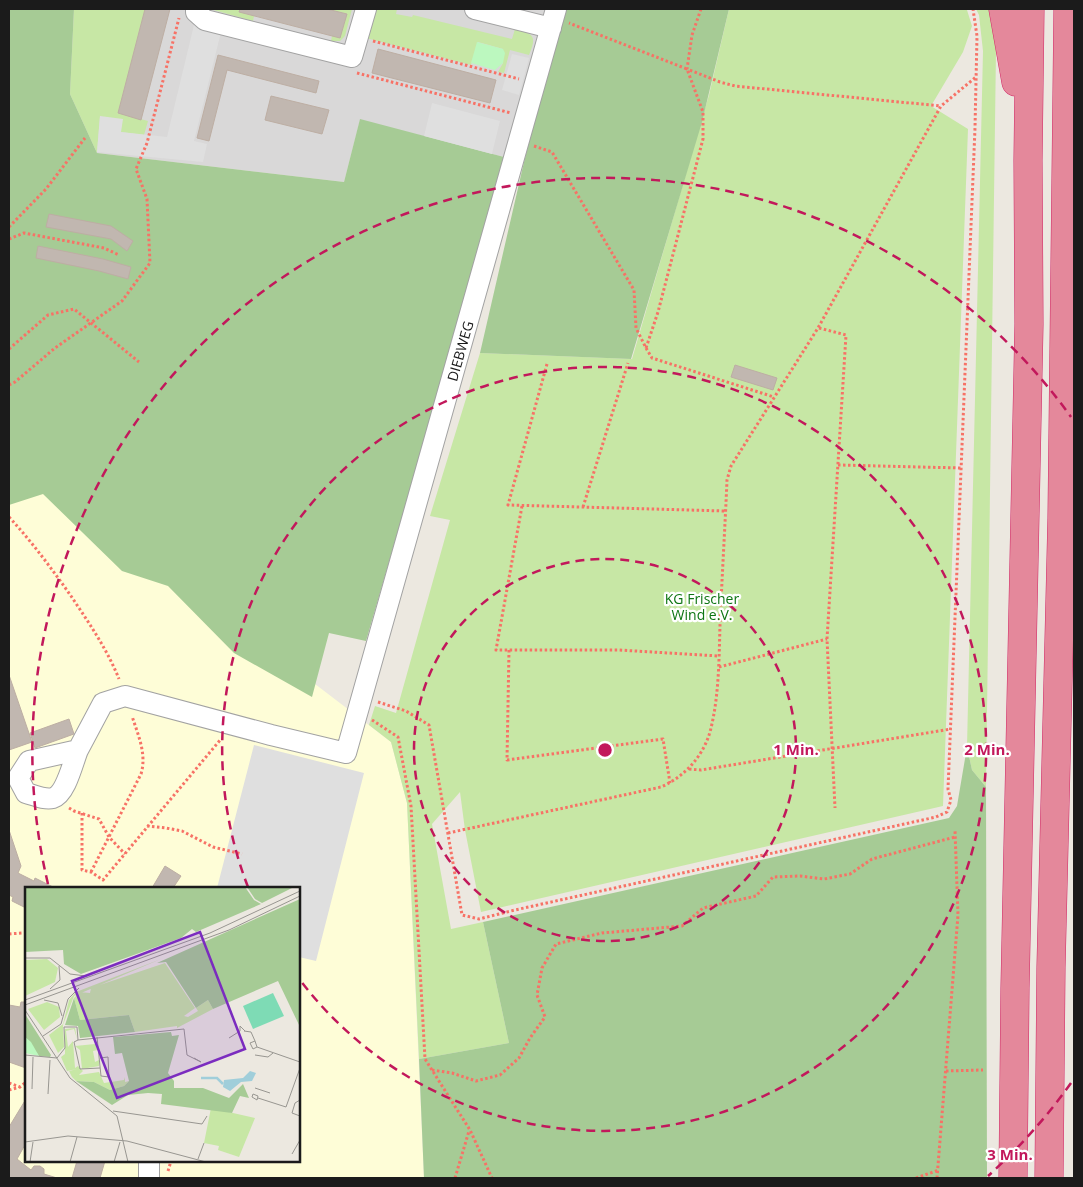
<svg xmlns="http://www.w3.org/2000/svg" width="1083" height="1187" font-family="'Open Sans',sans-serif">
  <style>
    .residential { fill: #d9d8d8 }
    .education { fill: #fefdd7; fill-rule: evenodd }
    .grass { fill: #c7e7a5 }
    .forest { fill: #a6cb95 }
    .park { fill: #bcf8bf }
    .parking { fill: #dfdfdf }
    .building { fill: #c1b7b0; stroke: #bdaea3 }
    .lines { fill: none; stroke-linecap: round; stroke-linejoin: round }
    .minor-casing { stroke: #a2a2a2; stroke-width: 22 }
    .highway-casing { stroke: #d12665; stroke-width: 29 }
    .path { stroke: #f77266; stroke-width: 3; stroke-dasharray: 2.5 2.5; stroke-linecap: butt }
    .minor { stroke: #fff; stroke-width: 20 }
    .highway { stroke: #e4889b; stroke-width: 28 }
    .ring { fill: none; stroke: #c2185b; stroke-width: 2.5; stroke-dasharray: 9 6 }
    .labels { text-anchor: middle; dominant-baseline: central; stroke-width: 4.5; stroke-linejoin: round; paint-order: stroke }
    .street-label { font-size: 14px; fill: #1b1b1b; stroke: #fff }
    .park-label { font-size: 14px; fill: #0d7513; stroke: #fff }
    .inset-river { fill: none; stroke: #a0ceda; stroke-width: 2.5 }
    .inset-road { fill: none; stroke: #989691; stroke-width: 1 }
    .view { fill: #7b2cbf; fill-opacity: 0.15; stroke: #7b2cbf; stroke-width: 2.5 }
    .inset-edge { fill: none; stroke: #1b1b1b; stroke-width: 2.5 }
    .centre { fill: #c2185b; stroke: #fff; stroke-width: 2.5 }
    .ring-label { font-size: 15px; text-anchor: middle; font-weight: bold; fill: #c2185b; stroke: #fff; stroke-width: 4.5; stroke-linejoin: round; paint-order: stroke }
  </style>
  <rect width="100%" height="100%" fill="#ece8e0"/>
  <!-- residential -->
  <path class="residential" d="M74,9H563L524,162L360,120L344,182L97,153Z"/>
  <!-- education -->
  <path class="education" d="M9,459L289,666L315,684L391,742L407,803L424,1178H9ZM26,888H299V1161H26Z"/>
  <!-- grass -->
  <path class="grass" d="M74,9H145L118,113L148,121L144,135L121,132L100,116L97,153L70,94Z
    M210,9H240L239,11L254,16L253,21Z
    M327,9H352L345,36L340,41H331L332,36L340,37L347,14Z
    M373,9H397L396,14L412,17L413,15L512,39L515,29C534,34 537,36 529,55L510,50L504,73L498,72L503,63V49L478,42L471,65L366,38Z
    M729,9H958L967,10L972,26L963,52L931,106L968,129L943,806L481,912L465,830L460,792L432,824L451,929L483,922L509,1043L419,1059L407,803L391,742L369,725L375,706L396,713L450,520L430,516L480,353L632,359L709,95Z
    M976,9H989L996,50L986,787L972,770L967,747L983,51L979,15Z"/>
  <!-- forest -->
  <path class="forest" d="M9,9H74L70,94L97,153L344,182L360,119L504,157L453,342L366,641L329,633L312,697L234,653L168,586L122,571L43,494L9,505Z
    M563,9H729L702,122L631,359L480,353L524,162Z
    M967,747L972,770L986,787L987,1178H424L419,1059L509,1043L483,922L949,818L957,806Z"/>
  <!-- park -->
  <path class="park" d="M477,42L503,49L505,53L503,63L495,70L471,63Z"/>
  <!-- parking -->
  <path class="parking" d="M194,25L221,32L194,141L207,144L203,162L97,152L100,116L123,119L121,132L167,137Z
    M512,54L529,58L519,95L502,90Z
    M432,103L500,121L492,154L424,136Z
    M254,745L364,773L316,961L299,957V888H217Z"/>
  <!-- building -->
  <path class="building" d="M145,9H170L141,120L118,113Z
    M240,9H327L347,14L340,38L239,12Z
    M378,49L496,80L490,103L372,73Z
    M218,55L319,81L316,93L227,70L209,141L197,138Z
    M271,96L329,110L322,134L265,120Z
    M49,214L111,226L133,241L127,251L111,239L46,227Z
    M38,246L103,259L131,267L128,279L99,271L36,258Z
    M735,365L777,378L773,390L731,377Z
    M9,675L32,742L9,750Z
    M69,719L74,734L35,748L30,733Z
    M9,830L21,866L18,873L34,881L35,878L55,888H26V908L12,901L13,897L9,895Z
    M165,866L181,876L173,888H152Z
    M21,1002H26V1068L9,1062V1005L20,1007Z
    M26,1099V1143L17,1159L31,1170L34,1166H40L44,1169V1174L57,1178H9V1127Z
    M77,1161H105L100,1178H72Z"/>
  <g class="lines">
    <defs>
      <path id="minor" d="M196,9V12L205,20L352,57L366,9
        M475,9L551,28
        M78,750C73,762 66,794 53,798C44,800 34,795 26,793L18,778L29,761L78,750L103,703L125,696L271,735L346,753L556,9
        M149,1178V1161"/>
      <path id="highway" d="M1003,9L1016,82
        M1013,1178L1015,988L1029,324L1028,160L1030,9
        M1049,1178L1051,967L1062,518L1068,9"/>
    </defs>
    <!-- minor casing -->
    <use href="#minor" class="minor-casing"/>
    <!-- highway casing -->
    <use href="#highway" class="highway-casing"/>
    <!-- path -->
    <path class="path" d="M701,9L692,35L687,69L720,82L735,86L941,106
      M373,41L519,79
      M357,73L511,113
      M534,146L552,152L634,290L636,328L646,348L658,312L703,139V112L687,69L569,23
      M9,227L46,189L85,138
      M9,239L24,233L104,248L119,255
      M819,328L846,335L827,639L835,808
      M646,348L652,358L774,397
      M9,349L48,315L74,309L139,362
      M547,364L508,505L725,511
      M9,385L15,382L55,348L122,301L150,263L147,199L136,169L147,143L179,18
      M838,465L961,468
      M522,506L496,650H619L719,656
      M583,507L628,363
      M9,517C32,542 52,569 71,596C89,623 107,649 119,679
      M509,650L507,760L663,739L670,783
      M719,667L827,639
      M378,702L406,711L429,725L462,915L479,919L515,910L936,817L947,812L951,800L948,789L975,128L977,36L973,9
      M372,720L398,737L411,806L425,1059L470,1130L492,1178
      M689,769L701,770L951,729
      M69,808L74,811L99,819L109,837L125,854
      M82,813V870L91,872L103,880L221,739
      M147,826L166,828L182,831L213,847L242,854
      M448,833L661,787C686,776 705,754 711,728C719,695 719,659 720,625C722,576 725,528 727,480L731,466L818,328L941,106L976,77
      M91,872L141,774C147,754 138,735 132,716
      M9,934L22,933
      M432,1070L452,1073L476,1081L500,1075L519,1058L530,1038L545,1017L537,995L542,968L556,944L602,933L682,926L703,908L756,896L773,877L800,876L824,879L850,874L872,859L955,837
      M946,1071L983,1070
      M9,1083L20,1087
      M9,1090L20,1087L26,1082
      M168,1171L171,1161
      M455,1178L469,1131
      M916,1178L939,1170
      M937,1178L958,915L955,830"/>
    <!-- minor -->
    <use href="#minor" class="minor"/>
    <!-- highway -->
    <use href="#highway" class="highway"/>
  </g>
  <!-- distance rings -->
  <g class="ring">
    <circle cx="605" cy="750" r="191"/>
    <path d="M248 887A382 382 0 1 1 300 980"/>
    <path d="M1071 1083A573 573 0 0 1 988 1176M48 884A573 573 0 0 1 1071 417"/>
  </g>
  <g class="labels">
    <!-- street labels -->
    <g class="street-label">
      <text transform="translate(460 351) rotate(-74)">DIEBWEG</text>
    </g>
    <!-- park labels -->
    <g class="park-label">
      <text x="702" y="598">KG Frischer<tspan x="702" dy="16">Wind e.V.</tspan></text>
    </g>
  </g>
  <!-- overview -->
  <g transform="translate(25 887)">
    <rect width="275" height="275" fill="#ece8e0"/>
    <path d="M22,72L33,81L30,95L0,109V73ZM136,72L49,109L38,138L39,160L33,166L24,148L38,137L44,113L51,105ZM140,76L170,121L159,129L163,130L173,124L171,121L183,113L188,122L152,141V139L110,145L104,128L55,133L49,111L55,105L65,106L66,101ZM22,115L34,120L35,130L19,143L3,122ZM50,141L52,152L49,142L41,144L43,160L48,154L50,181L53,179L58,184L54,188L74,185L79,196L99,193L100,190V195L104,194L99,199L85,203L69,195L51,194L47,190L44,184L52,182L42,184L36,170L40,167V142ZM70,154L72,163L68,164L70,175L74,173V179L57,182L55,163L50,159L70,157ZM186,221L230,231L214,270L193,263L194,259L179,256Z" fill="#c7e7a5"/>
    <path d="M0,0H220L229,13L236,17L171,45L167,42L156,51L56,87L39,77L38,63L0,65ZM222,0H269L237,16L230,12ZM275,12V140L253,94L188,122L183,113L171,121L141,75L132,76ZM49,111L55,133L104,128L110,145L55,151L53,139L40,138ZM0,127L26,168L25,170L14,169L0,150ZM146,145L147,149L154,148L143,186L149,194V201H178L204,211L218,197L224,211L215,209L207,226L136,217L137,207L123,206L103,208L87,218L51,194L69,195L85,203L99,199L104,194L97,166L90,167L88,150Z" fill="#a6cb95"/>
    <path d="M0,150L6,155L14,169L0,166Z" fill="#bcf8bf"/>
    <path d="M248,106L259,129L228,142L218,119Z" fill="#7edbb5"/>
    <path d="M225,184L231,186L227,194L216,195L205,204L198,200L199,193L218,191Z" fill="#a0ceda"/>
    <path class="inset-river" d="M176,191H192L198,197"/>
    <path class="inset-road" d="M0,71H25L45,87L61,89M25,102L35,93L34,79M0,113L185,46L275,4M19,113L33,116L37,129M0,118L204,43L275,9M0,123L45,191L92,229L103,275M219,144L226,145L230,154M18,149L36,137L43,112L54,101M72,150L76,189L84,190L83,170L75,171M204,151L215,144V139L220,144M53,153L159,142L162,168L176,175L169,171M232,160L230,154L225,156L228,162L232,160L275,175M0,168L32,171L40,161L39,140H52L53,153L49,155L55,182L75,181M230,168L243,170L248,166M230,201L245,206M7,202L8,170M23,207L25,173M228,207L233,209L232,213L227,210ZM233,211L261,220L275,181M275,213L270,216L267,226L275,229M88,224L177,237L182,229M0,255L43,249L102,254L181,275M267,267L275,253M173,272L179,256M5,275L8,255M45,275L52,250M89,275L95,255"/>
    <path class="view" d="M175,45L220,162L92,211L47,94Z"/>
    <rect width="275" height="275" class="inset-edge"/>
  </g>
  <circle cx="605" cy="750" r="8" class="centre"/>
  <g class="ring-label">
    <text x="796" y="755">1 Min.</text>
    <text x="987" y="755">2 Min.</text>
    <text x="1010" y="1160">3 Min.</text>
  </g>
  <!-- border -->
  <rect width="1083" height="1187" fill="none" stroke="#1b1b1b" stroke-width="20"/>
</svg>
